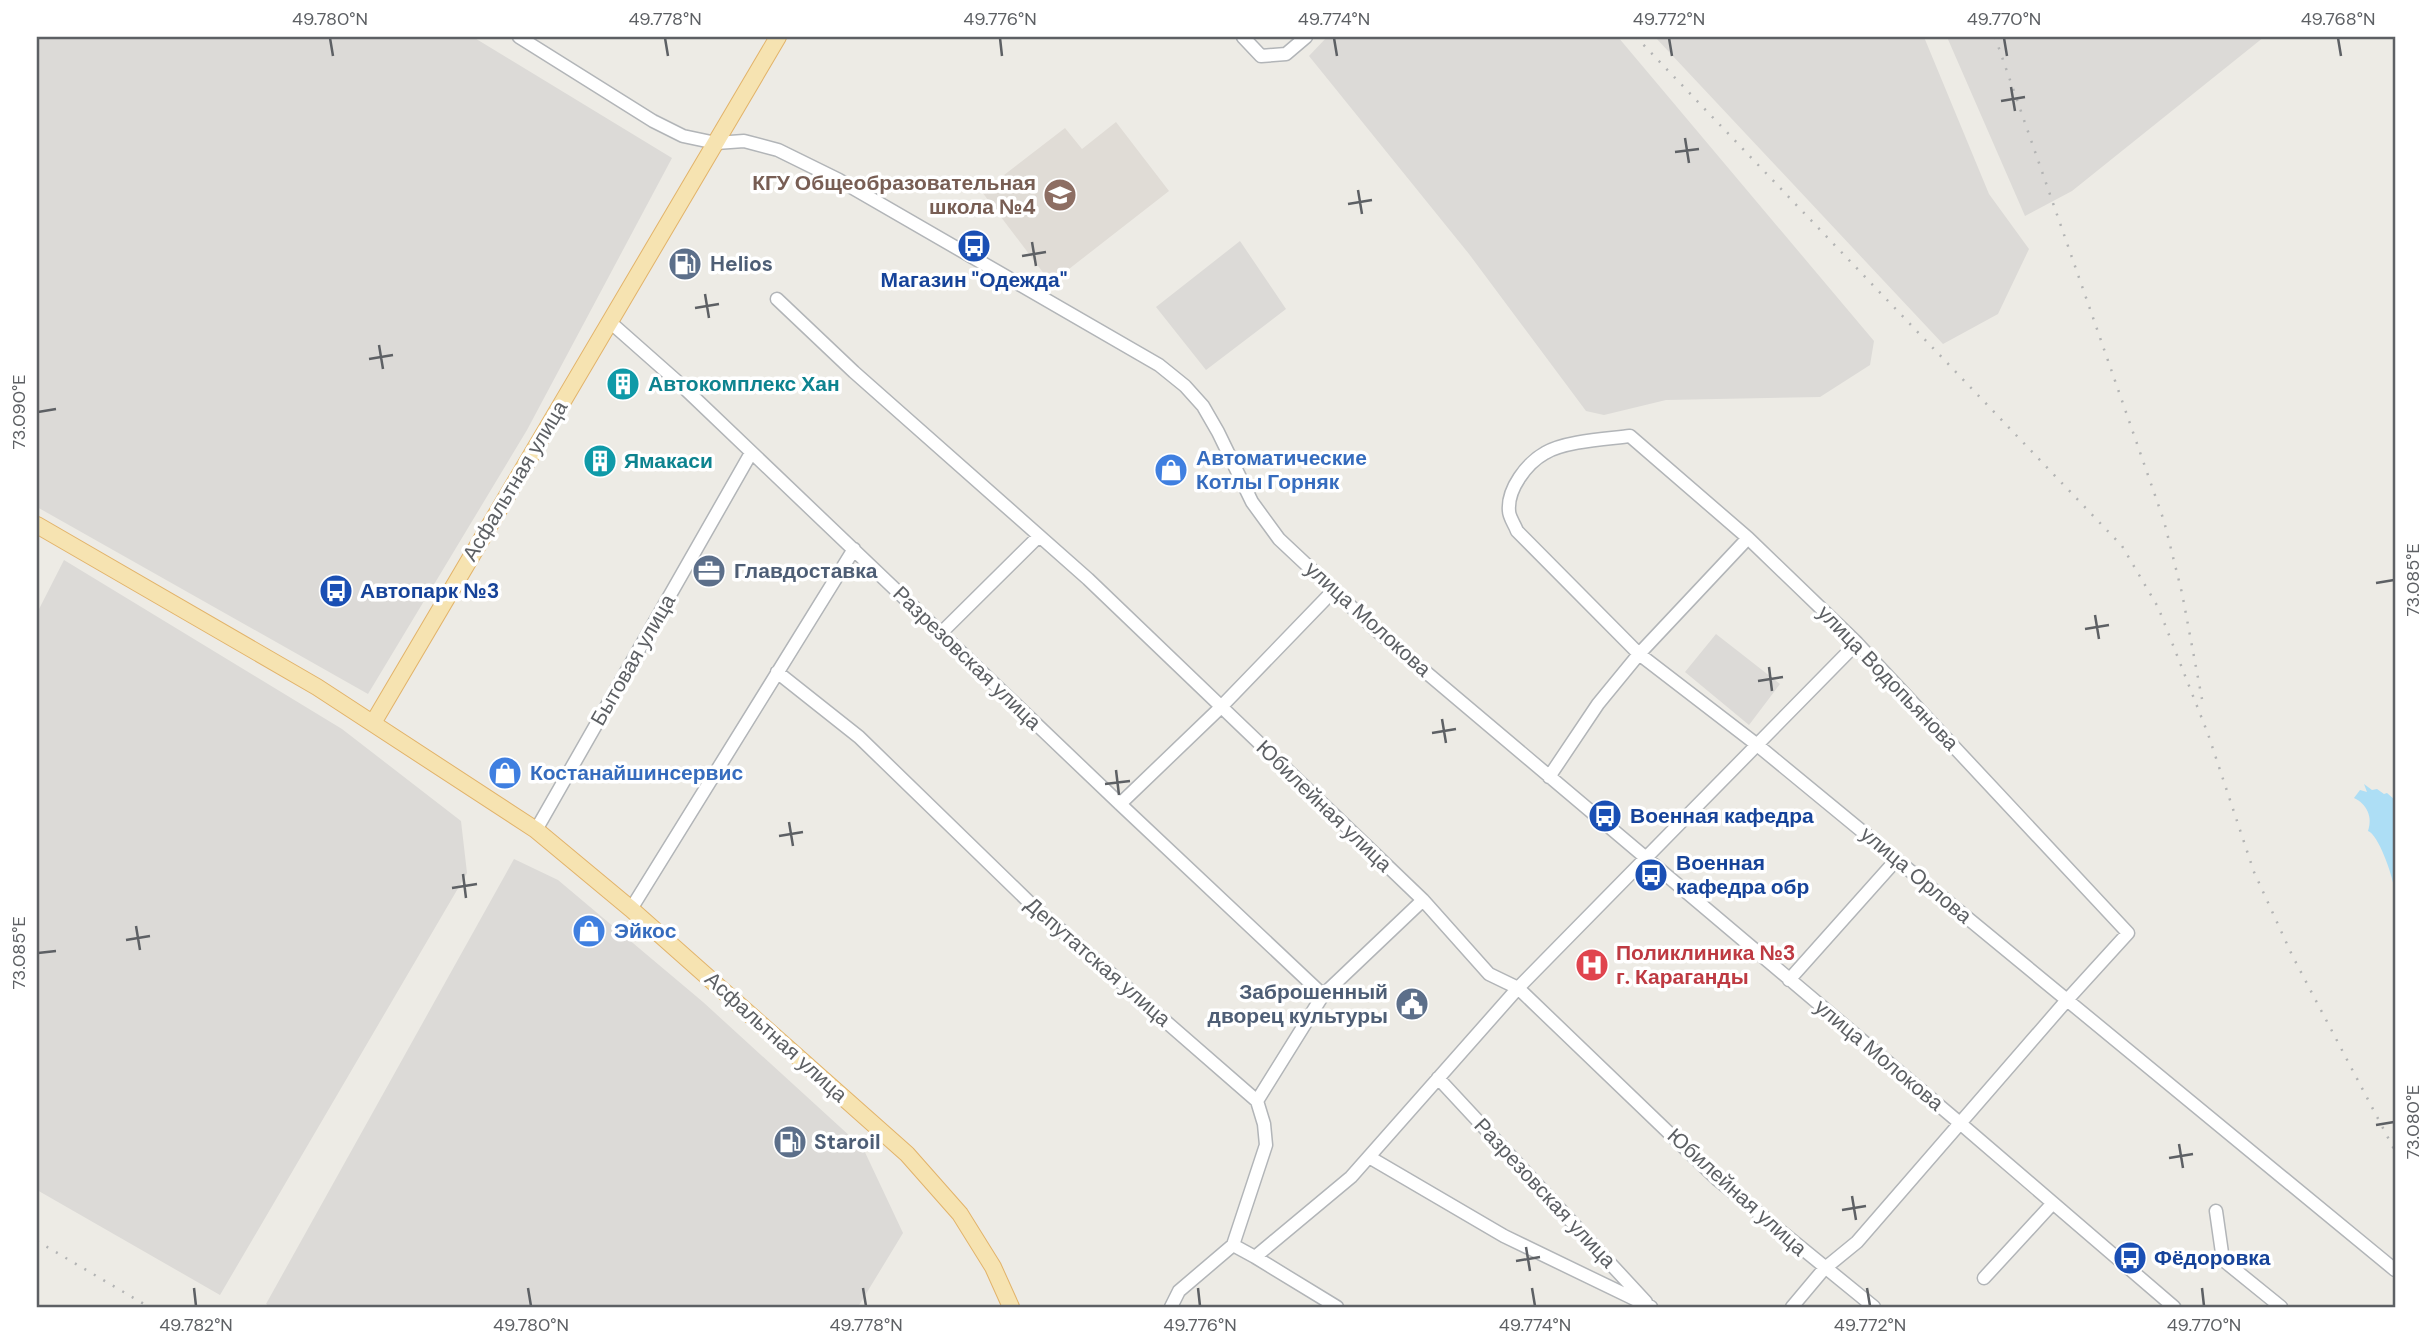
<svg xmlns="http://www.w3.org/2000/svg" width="2432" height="1344" font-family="'DM Sans',sans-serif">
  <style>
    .industrial { fill: #dcdad7 }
    .education { fill: #e0dcd6 }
    .water { fill: #addef5 }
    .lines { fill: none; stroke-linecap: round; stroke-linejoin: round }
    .minor-casing { stroke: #b2b5b8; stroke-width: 15 }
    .major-casing { stroke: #e2b36a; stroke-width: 18 }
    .minor { stroke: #fff; stroke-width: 12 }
    .major { stroke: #f6e3b1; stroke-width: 16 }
    .rail { stroke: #b3b4b4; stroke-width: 2.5; stroke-dasharray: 2 9; stroke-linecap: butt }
    .ticks { fill: none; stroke: #5d6064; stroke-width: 2.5 }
    .labels { text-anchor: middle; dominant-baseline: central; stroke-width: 7; stroke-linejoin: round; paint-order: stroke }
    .education-label { font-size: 21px; font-weight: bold; fill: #785e54; stroke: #fff; text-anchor: end }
    .service-label { font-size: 21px; font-weight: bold; fill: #4e5e75; stroke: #fff; text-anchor: start }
    .transit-label { font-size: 21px; font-weight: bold; fill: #164399; stroke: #fff; text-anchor: start }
    .culture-label { font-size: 21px; font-weight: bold; fill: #0d838f; stroke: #fff; text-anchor: start }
    .shop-label { font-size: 21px; font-weight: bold; fill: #366cbe; stroke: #fff; text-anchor: start }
    .street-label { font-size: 21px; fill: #5d6064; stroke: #fff }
    .health-label { font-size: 21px; font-weight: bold; fill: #be3a42; stroke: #fff; text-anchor: start }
    .neatline { fill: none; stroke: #5d6064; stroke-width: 2.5 }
    .ticks-label { font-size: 18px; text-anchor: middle; fill: #5d6064 }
  </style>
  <rect width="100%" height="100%" fill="#edebe5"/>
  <!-- industrial -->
  <path class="industrial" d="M37,37H473L672,158L527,430L368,694L37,507Z
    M1327,37H1618L1874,341L1870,365L1820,397L1666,400L1604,415L1586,411L1469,254L1309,56Z
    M1655,37H1924L1989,194L2029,249L1998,314L1943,344Z
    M1947,37H2264L2072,191L2025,216Z
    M1240,241L1286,309L1206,370L1156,307Z
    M64,560L342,729L461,821L467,873L220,1295L37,1190V613Z
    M1716,634L1780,684L1749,725L1685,672Z
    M514,859L558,880L703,1002L863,1148L903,1233L858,1307H271L266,1304Z"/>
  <!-- education -->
  <path class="education" d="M1116,122L1169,191L1051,283L982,192L1065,128L1082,149Z"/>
  <!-- water -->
  <path class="water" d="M2364,784L2372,790L2377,789L2384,794L2387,793L2395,800V905C2394,898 2395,893 2394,887C2392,874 2378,834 2368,831C2373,817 2367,804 2354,798L2360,790L2367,792Z"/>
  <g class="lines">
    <defs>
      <path id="minor" d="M519,37L653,121L683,136L716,143L744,141L778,150L839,180L1159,365L1185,386L1203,406L1218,432L1252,502L1279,539L1376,630L1961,1124L2174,1307
        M1243,37L1261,56L1286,54L1306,37
        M777,299L854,372L1088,579L1423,900L1489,974L1518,988L1718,1180L1874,1307
        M610,322L679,383L1120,804L1323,995
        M941,633L1039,536
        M777,672L859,737L1032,905L1257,1101L1264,1124L1266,1145L1233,1245L1179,1291L1171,1307
        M1549,777L1598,704L1639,654L1748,538
        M1120,804L1220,708L1334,590
        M536,830L751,453
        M631,909L854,549
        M1789,980L1897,859
        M1438,1078L1646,1302
        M1257,1101L1323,995L1423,900
        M1369,1157L1504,1236L1651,1307
        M2216,1211L2223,1260L2281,1307
        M1233,1245L1255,1257L1351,1177L1518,988L1857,643
        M1255,1257L1337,1307
        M1984,1278L2053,1203
        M1792,1307L1824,1269L1857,1242L2067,1000L2128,933L1857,643L1748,538L1630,436C1607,439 1565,441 1545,453C1527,463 1507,489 1509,511C1509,517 1515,525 1517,531L1639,654L1756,744L2395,1270"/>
      <path id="major" d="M37,525L317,687L536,830L631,909L907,1154L960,1214L993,1267L1011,1307
        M373,723L778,37"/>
    </defs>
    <!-- minor casing -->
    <use href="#minor" class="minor-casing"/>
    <!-- major casing -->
    <use href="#major" class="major-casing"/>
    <!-- minor -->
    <use href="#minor" class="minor"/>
    <!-- major -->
    <use href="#major" class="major"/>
    <!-- rail -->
    <path class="rail" d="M1636,37L2122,546L2158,607L2208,734L2254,872L2292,955L2395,1151
      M1995,37L2164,521L2182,593L2202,699
      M37,1241L149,1307"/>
  </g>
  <!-- ticks -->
  <path class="ticks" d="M330,38L333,56M665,38L668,56M1000,38L1002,56M1334,38L1337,56M1669,38L1672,56M2004,38L2007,56M2338,38L2341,56M2011,87L2015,111M2001,101L2025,97M1685,138L1689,163M1675,152L1699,149M1358,190L1362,214M1348,204L1372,200M1032,242L1036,266M1022,256L1046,252M705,294L709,318M695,308L719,304M379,345L383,369M369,359L393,355M38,412L56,409M2376,583L2394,580M2095,615L2099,639M2085,629L2109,625M1769,667L1772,691M1758,681L1783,677M1442,719L1446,743M1432,733L1456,729M1116,770L1119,795M1105,784L1130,781M789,822L793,846M779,836L803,832M463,874L466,898M452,888L477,884M136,926L140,950M126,940L150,936M38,953L56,951M2376,1125L2394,1122M2179,1144L2183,1168M2169,1158L2193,1154M1852,1196L1856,1220M1842,1210L1866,1206M1526,1247L1530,1271M1516,1261L1540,1257M194,1288L196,1306M528,1288L531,1306M863,1288L866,1306M1198,1288L1200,1306M1532,1288L1535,1306M1867,1288L1870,1306M2202,1288L2204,1306"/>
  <!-- icons -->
  <defs>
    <symbol id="school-disc" viewBox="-11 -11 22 22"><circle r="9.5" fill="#8d6e63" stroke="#fff"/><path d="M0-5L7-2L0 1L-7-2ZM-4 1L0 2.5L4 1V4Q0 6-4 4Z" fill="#fff"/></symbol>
    <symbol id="bus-disc" viewBox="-11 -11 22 22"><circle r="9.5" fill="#1a4fb4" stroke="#fff"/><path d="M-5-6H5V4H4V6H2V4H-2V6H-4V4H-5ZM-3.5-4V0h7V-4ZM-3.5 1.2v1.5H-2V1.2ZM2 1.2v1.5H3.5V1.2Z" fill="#fff"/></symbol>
    <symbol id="fuel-disc" viewBox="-11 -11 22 22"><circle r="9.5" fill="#5c6f8a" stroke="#fff"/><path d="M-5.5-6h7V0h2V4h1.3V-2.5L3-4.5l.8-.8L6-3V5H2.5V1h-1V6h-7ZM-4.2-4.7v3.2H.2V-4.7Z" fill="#fff"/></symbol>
    <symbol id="building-disc" viewBox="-11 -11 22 22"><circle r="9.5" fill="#0f9aa8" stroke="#fff"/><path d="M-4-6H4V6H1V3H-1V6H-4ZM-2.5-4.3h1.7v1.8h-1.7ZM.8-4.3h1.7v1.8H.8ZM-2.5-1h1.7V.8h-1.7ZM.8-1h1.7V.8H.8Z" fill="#fff"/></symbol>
    <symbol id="shop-disc" viewBox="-11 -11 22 22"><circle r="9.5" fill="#3f7fe0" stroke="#fff"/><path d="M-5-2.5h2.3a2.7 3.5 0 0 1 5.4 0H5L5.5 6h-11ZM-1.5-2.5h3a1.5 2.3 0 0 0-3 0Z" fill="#fff"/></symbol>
    <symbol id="office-disc" viewBox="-11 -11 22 22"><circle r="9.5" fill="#5c6f8a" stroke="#fff"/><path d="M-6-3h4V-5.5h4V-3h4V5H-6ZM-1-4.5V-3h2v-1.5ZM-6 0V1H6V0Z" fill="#fff"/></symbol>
    <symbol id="hospital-disc" viewBox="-11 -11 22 22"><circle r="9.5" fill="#e0444e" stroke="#fff"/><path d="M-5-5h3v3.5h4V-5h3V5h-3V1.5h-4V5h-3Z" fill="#fff"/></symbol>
    <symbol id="civic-disc" viewBox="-11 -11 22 22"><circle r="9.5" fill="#5c6f8a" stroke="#fff"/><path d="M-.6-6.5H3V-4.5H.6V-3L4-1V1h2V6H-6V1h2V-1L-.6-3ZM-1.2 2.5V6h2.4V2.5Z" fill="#fff"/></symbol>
  </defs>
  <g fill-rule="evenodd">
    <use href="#school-disc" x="1041" y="176" width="38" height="38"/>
    <use href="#bus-disc" x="955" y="227" width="38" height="38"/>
    <use href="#fuel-disc" x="666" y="245" width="38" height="38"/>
    <use href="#building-disc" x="604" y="365" width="38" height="38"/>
    <use href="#building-disc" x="581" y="442" width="38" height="38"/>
    <use href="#shop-disc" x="1152" y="451" width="38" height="38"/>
    <use href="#office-disc" x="690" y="552" width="38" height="38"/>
    <use href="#bus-disc" x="317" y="572" width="38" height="38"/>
    <use href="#shop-disc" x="486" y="754" width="38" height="38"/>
    <use href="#bus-disc" x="1586" y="797" width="38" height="38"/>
    <use href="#bus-disc" x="1632" y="856" width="38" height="38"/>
    <use href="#shop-disc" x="570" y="912" width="38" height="38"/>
    <use href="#hospital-disc" x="1573" y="946" width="38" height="38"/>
    <use href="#civic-disc" x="1393" y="985" width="38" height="38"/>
    <use href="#fuel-disc" x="771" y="1123" width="38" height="38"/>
    <use href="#bus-disc" x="2111" y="1239" width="38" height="38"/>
  </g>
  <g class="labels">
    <!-- education labels -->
    <g class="education-label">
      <text x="1036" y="183">КГУ Общеобразовательная<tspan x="1036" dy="24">школа №4</tspan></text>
    </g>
    <!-- service labels -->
    <g class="service-label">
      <text x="710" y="264">Helios</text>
      <text x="734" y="571">Главдоставка</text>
      <text x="1388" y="992" text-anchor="end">Заброшенный<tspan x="1388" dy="24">дворец культуры</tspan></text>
      <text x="814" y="1142">Staroil</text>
    </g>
    <!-- transit labels -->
    <g class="transit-label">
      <text x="974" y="280" text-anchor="middle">Магазин "Одежда"</text>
      <text x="360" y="591">Автопарк №3</text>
      <text x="1630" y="816">Военная кафедра</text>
      <text x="1676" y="863">Военная<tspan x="1676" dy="24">кафедра обр</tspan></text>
      <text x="2154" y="1258">Фёдоровка</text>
    </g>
    <!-- culture labels -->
    <g class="culture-label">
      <text x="648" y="384">Автокомплекс Хан</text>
      <text x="624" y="461">Ямакаси</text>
    </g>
    <!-- shop labels -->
    <g class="shop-label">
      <text x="1196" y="458">Автоматические<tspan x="1196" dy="24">Котлы Горняк</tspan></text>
      <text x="530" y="773">Костанайшинсервис</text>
      <text x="614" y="931">Эйкос</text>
    </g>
    <!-- street labels -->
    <g class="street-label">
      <text transform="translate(515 481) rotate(-59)">Асфальтная улица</text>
      <text transform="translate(1368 619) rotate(42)">улица Молокова</text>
      <text transform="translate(967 658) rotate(44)">Разрезовская улица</text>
      <text transform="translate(633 660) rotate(-60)">Бытовая улица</text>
      <text transform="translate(1888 678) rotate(46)">улица Водопьянова</text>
      <text transform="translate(1324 806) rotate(44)">Юбилейная улица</text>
      <text transform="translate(1916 875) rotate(40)">улица Орлова</text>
      <text transform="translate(1098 962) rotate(41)">Депутатская улица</text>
      <text transform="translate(776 1037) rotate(42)">Асфальтная улица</text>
      <text transform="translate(1879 1055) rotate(40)">улица Молокова</text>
      <text transform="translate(1737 1192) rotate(42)">Юбилейная улица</text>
      <text transform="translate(1545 1193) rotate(47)">Разрезовская улица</text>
    </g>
    <!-- health labels -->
    <g class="health-label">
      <text x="1616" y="953">Поликлиника №3<tspan x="1616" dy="24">г. Караганды</tspan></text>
    </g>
  </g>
  <!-- border -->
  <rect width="2432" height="1344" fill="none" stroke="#ffffff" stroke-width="77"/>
  <rect x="38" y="38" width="2356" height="1268" class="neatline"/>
  <g class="ticks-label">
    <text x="330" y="25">49.780°N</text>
    <text x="665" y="25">49.778°N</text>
    <text x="1000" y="25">49.776°N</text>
    <text x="1334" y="25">49.774°N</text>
    <text x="1669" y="25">49.772°N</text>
    <text x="2004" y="25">49.770°N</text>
    <text x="2338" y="25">49.768°N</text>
    <text transform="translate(19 412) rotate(-90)" y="6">73.090°E</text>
    <text transform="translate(2413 580) rotate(-90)" y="6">73.085°E</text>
    <text transform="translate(19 953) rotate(-90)" y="6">73.085°E</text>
    <text transform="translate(2413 1122) rotate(-90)" y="6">73.080°E</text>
    <text x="196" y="1331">49.782°N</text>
    <text x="531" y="1331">49.780°N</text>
    <text x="866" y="1331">49.778°N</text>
    <text x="1200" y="1331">49.776°N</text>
    <text x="1535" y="1331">49.774°N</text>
    <text x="1870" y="1331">49.772°N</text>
    <text x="2204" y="1331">49.770°N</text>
  </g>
</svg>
